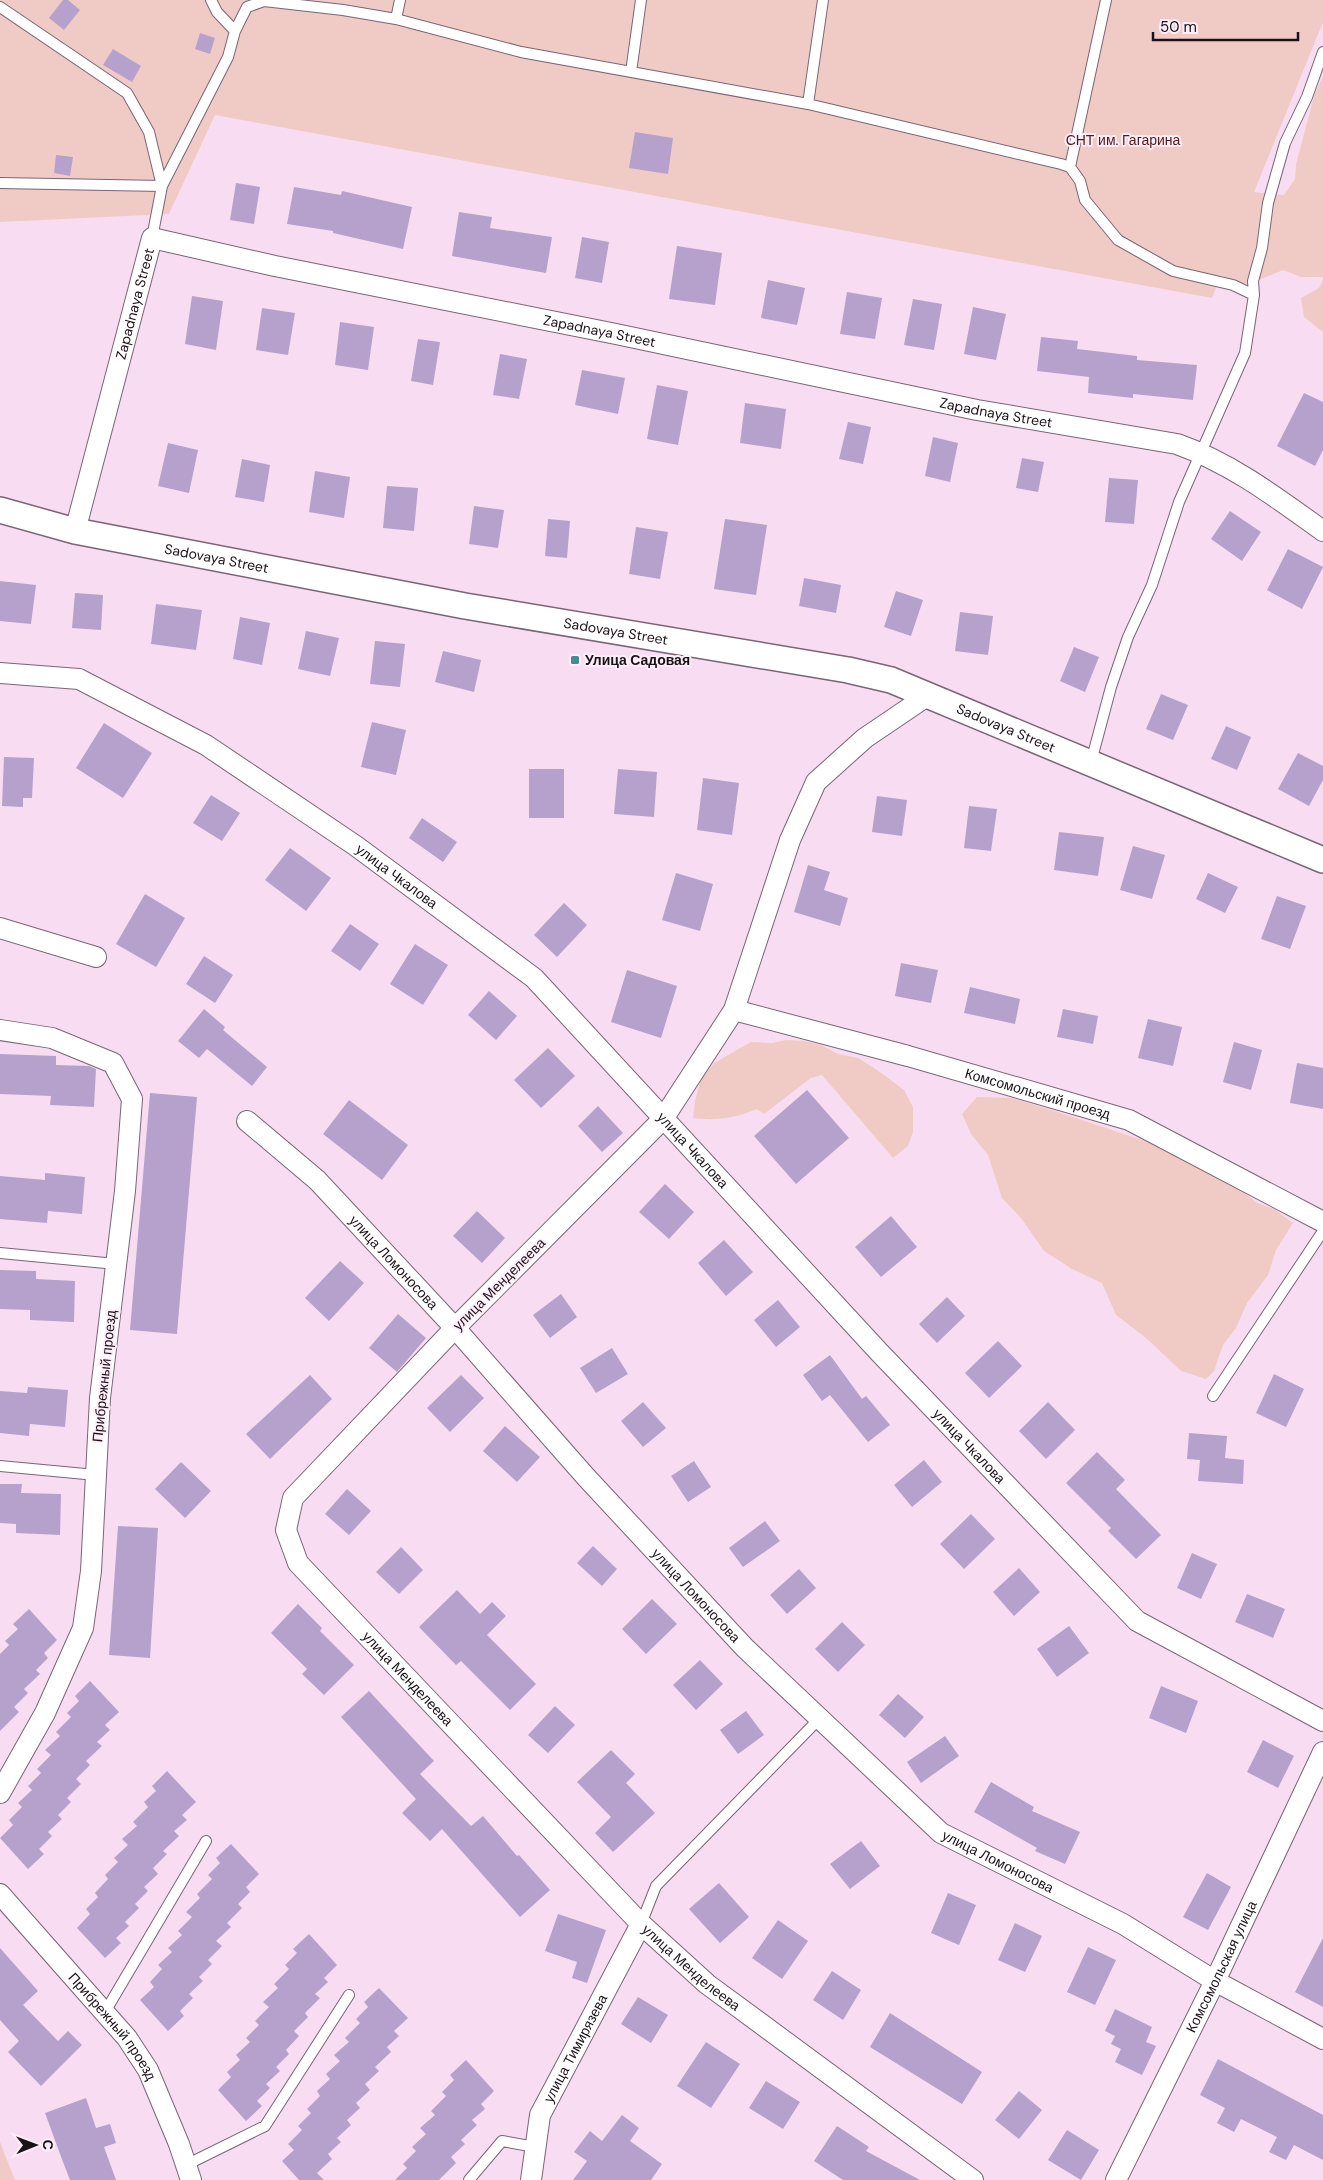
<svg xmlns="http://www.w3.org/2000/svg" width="1323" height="2180" font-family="'DM Sans',sans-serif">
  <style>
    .green { fill: #f0cbc5 }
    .building { fill: #b5a1cb }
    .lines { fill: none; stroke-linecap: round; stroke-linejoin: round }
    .service-casing { stroke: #7a6475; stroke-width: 12 }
    .minor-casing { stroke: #7a6475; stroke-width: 22 }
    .tertiary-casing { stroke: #7a6475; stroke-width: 28 }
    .service { stroke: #fff; stroke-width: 10 }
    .minor { stroke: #fff; stroke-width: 20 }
    .tertiary { stroke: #fff; stroke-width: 25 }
    .poi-dot { fill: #468e8e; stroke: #feeefa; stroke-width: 2 }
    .labels { text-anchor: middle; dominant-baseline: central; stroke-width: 4; stroke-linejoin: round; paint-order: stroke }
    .park-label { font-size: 14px; fill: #561812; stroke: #feeefa }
    .street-label { font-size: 14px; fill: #1b1219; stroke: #feeefa }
    .poi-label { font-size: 14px; font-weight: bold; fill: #1b1219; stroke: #feeefa; text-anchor: start }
  </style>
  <rect width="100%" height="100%" fill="#f8ddf2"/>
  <!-- green -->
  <path class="green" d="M0,0H1323V22L1254,192L1284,195L1295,179L1296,164L1314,96L1323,76V277H1301L1283,270L1252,283L1231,287L1226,279L1221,275L1212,298L215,115L169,214L0,222Z
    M1323,280V332L1304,317L1301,298L1319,288Z
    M786,1040L804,1041L821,1045L838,1054L858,1058L880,1072L904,1090L913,1107V1132L908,1146L893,1158L822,1075L811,1078L764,1114L757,1109C736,1118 716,1121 693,1118L695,1101L701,1079L714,1063L751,1042L772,1043Z
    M977,1097L1012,1098L1058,1112L1157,1145L1235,1185L1257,1203L1274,1209L1293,1223L1276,1250L1268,1275L1247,1303L1236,1328L1223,1345L1214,1371L1206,1379L1181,1371L1146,1338L1116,1315L1102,1283L1072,1269L1044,1251L1021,1218L1002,1198L988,1155L971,1134L962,1114Z
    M0,2142L15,2180H0Z"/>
  <!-- building -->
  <path class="building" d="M63,0H68L80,10L64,30L49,18Z
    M200,33L215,38L210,54L195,49Z
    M113,49L141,66L132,82L103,65Z
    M635,132L673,138L668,174L629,168Z
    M56,155L73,157L70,176L54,173Z
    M236,183L260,187L254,224L230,220Z
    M294,187L341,195L342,191L412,207L403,249L333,233V231L287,224Z
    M459,212L492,217L490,228L552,237L546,273L452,256Z
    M582,237L609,242L602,283L575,278Z
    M677,246L722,253L715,305L669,299Z
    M768,280L805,288L797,325L761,318Z
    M847,292L882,298L875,339L840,334Z
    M192,296L223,301L216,350L185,344Z
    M913,299L942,304L934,350L904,345Z
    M973,307L1006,314L996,360L964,354Z
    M262,308L295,313L288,355L256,350Z
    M340,322L374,327L368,370L335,365Z
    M1041,337L1078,341L1077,349L1137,356V360L1197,365L1193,400L1133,394V398L1088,393L1089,377L1037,371Z
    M418,339L440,342L433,385L411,381Z
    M500,354L527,359L519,399L493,395Z
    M582,370L625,378L618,414L575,405Z
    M657,385L688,391L678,445L647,439Z
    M1304,393L1323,402V450L1315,466L1277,446Z
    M745,403L786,409L781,449L740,443Z
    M848,422L871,427L863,464L839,459Z
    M933,437L958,443L950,482L925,476Z
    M168,443L198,450L189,493L158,486Z
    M1022,458L1044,462L1038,492L1016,488Z
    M242,459L270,465L264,502L235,497Z
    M315,471L350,477L344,518L309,512Z
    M1109,478L1138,480L1134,524L1105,522Z
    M387,486L418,488L414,531L383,528Z
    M474,506L504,510L498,548L469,544Z
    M1230,511L1261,532L1242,561L1211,539Z
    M548,519L570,521L567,558L545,556Z
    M725,519L767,525L756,595L714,589Z
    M636,527L668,532L660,579L629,574Z
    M1288,549L1323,567L1302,609L1267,590Z
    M804,578L841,585L836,613L799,606Z
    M0,581L36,585L31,624L0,621Z
    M896,591L923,600L911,636L884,627Z
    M75,593L103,595L101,630L72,628Z
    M156,604L202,610L196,650L151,644Z
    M960,612L993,616L988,655L955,651Z
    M240,617L270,623L262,665L233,659Z
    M306,631L339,638L330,676L298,669Z
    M375,641L405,644L400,687L370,684Z
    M1074,647L1099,657L1085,692L1060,681Z
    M443,651L481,660L474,692L435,682Z
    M1161,694L1188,705L1173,740L1146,729Z
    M372,722L406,730L396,775L361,767Z
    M104,723L152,753L123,798L76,768Z
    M1226,726L1251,737L1237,770L1211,759Z
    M1298,753L1323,766V780L1309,806L1278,789Z
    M4,757L34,758L32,798H23V807L2,806Z
    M529,769H564V818H529Z
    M618,769L657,772L654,817L614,814Z
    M703,778L739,783L732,835L697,830Z
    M211,795L240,813L222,841L193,823Z
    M877,796L907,800L902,836L872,832Z
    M969,806L997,809L991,851L964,848Z
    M422,818L457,842L443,862L409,838Z
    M1059,832L1104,837L1098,876L1054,870Z
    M1133,846L1165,855L1152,899L1120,890Z
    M290,848L331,878L306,911L265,880Z
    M808,865L830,872L824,890L848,898L840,926L794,912Z
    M676,873L713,884L700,931L662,920Z
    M1208,873L1238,887L1225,913L1196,899Z
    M145,894L185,918L156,967L116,944Z
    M1277,896L1306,906L1290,949L1261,939Z
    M564,903L587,925L557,957L534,935Z
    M350,924L379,944L360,971L331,951Z
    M415,944L448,965L423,1005L390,984Z
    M204,956L233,975L215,1003L186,984Z
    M901,963L938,970L931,1003L895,996Z
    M627,970L677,986L661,1038L611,1022Z
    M970,987L1020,999L1015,1024L964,1013Z
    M489,991L517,1016L496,1040L468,1015Z
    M204,1009L225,1027L223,1030L267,1067L252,1086L207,1049L199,1058L178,1041Z
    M1063,1009L1098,1016L1093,1044L1057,1037Z
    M1148,1019L1182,1027L1173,1066L1138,1058Z
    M1234,1042L1262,1050L1251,1090L1223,1082Z
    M548,1048L575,1076L541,1108L514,1080Z
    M0,1054L56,1056V1065L89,1066L96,1069L94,1107L50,1105L51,1096L0,1094Z
    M1297,1063L1323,1068V1109L1290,1103Z
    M807,1090L849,1138L796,1184L754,1136Z
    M150,1093L197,1097L177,1334L130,1330Z
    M349,1100L408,1145L382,1180L323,1134Z
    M598,1106L623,1133L602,1152L578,1126Z
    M45,1173L85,1177L82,1214L48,1211L47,1223L0,1219V1176L45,1180Z
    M665,1184L694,1212L669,1239L639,1212Z
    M477,1211L505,1238L482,1263L453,1236Z
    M891,1216L917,1247L881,1277L855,1247Z
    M724,1240L753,1272L726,1296L698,1263Z
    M340,1261L364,1283L329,1321L305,1298Z
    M0,1270L36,1271V1279L75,1281L74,1322L30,1320V1310L0,1309Z
    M561,1294L577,1317L550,1338L533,1315Z
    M947,1297L965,1316L937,1343L919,1324Z
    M778,1300L800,1327L776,1347L754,1320Z
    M398,1314L426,1338L397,1372L369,1348Z
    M998,1341L1022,1366L989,1398L965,1373Z
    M612,1348L628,1374L596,1393L580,1368Z
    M830,1355L862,1399L866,1396L890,1425L868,1442L830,1395L822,1401L803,1375Z
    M1274,1374L1304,1389L1286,1427L1256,1413Z
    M310,1375L332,1399L270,1459L246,1434Z
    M461,1375L484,1398L450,1432L427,1408Z
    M28,1387L68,1390L65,1427L30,1424L29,1436L0,1433V1391L27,1393Z
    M643,1402L666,1428L643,1447L621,1421Z
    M1048,1402L1075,1430L1046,1459L1019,1431Z
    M505,1426L540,1457L517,1482L483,1451Z
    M1189,1433L1227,1436L1225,1458L1244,1460L1243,1484L1198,1481L1200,1460L1187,1459Z
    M1097,1452L1125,1480L1116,1489L1161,1535L1136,1559L1108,1531L1111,1528L1066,1483Z
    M924,1460L942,1482L912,1507L894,1485Z
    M694,1461L711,1487L688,1502L671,1476Z
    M181,1462L211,1491L185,1518L155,1489Z
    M0,1484H22L21,1493L61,1494L60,1535L16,1533V1524L0,1523Z
    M347,1489L371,1511L349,1535L325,1514Z
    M971,1514L995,1539L964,1569L940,1544Z
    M765,1521L780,1541L743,1567L729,1548Z
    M118,1526L158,1528L150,1658L109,1655Z
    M593,1546L617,1569L602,1586L577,1563Z
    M401,1547L423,1570L399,1594L376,1572Z
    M1192,1553L1217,1564L1201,1599L1177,1588Z
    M1019,1568L1040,1592L1014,1616L993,1592Z
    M799,1569L816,1588L787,1614L770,1595Z
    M457,1590L480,1614L492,1602L506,1616L487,1635L536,1684L510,1710L461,1661L456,1665L419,1627Z
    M1247,1594L1285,1609L1273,1638L1235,1622Z
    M652,1599L677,1624L646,1654L622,1629Z
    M298,1604L322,1628L320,1631L354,1665L324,1695L302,1674L307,1669L271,1633Z
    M29,1609L57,1640L44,1653L48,1658L36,1670L40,1674L24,1689L28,1693L14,1707L19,1712L0,1731V1654L9,1645L5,1641L18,1629L13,1624Z
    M842,1622L865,1645L838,1672L815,1649Z
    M1069,1626L1089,1653L1057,1677L1037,1649Z
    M700,1660L723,1684L696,1710L673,1685Z
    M90,1681L119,1712L105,1725L110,1730L97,1742L102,1746L86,1761L90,1765L76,1779L81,1784L67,1798L71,1802L58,1815L62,1819L48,1832L52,1836L39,1849L44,1854L28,1869L0,1838L13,1825L9,1820L22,1807L18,1803L32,1790L28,1786L41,1773L37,1769L51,1755L45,1750L60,1736L56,1732L71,1717L67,1713L79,1701L75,1696Z
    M1161,1686L1198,1701L1186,1733L1149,1718Z
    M369,1691L434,1761L420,1774L471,1826L483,1816L517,1856L519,1855L550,1890L520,1917L442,1829L430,1841L402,1813L416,1799L341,1717Z
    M898,1694L924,1717L905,1738L879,1715Z
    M555,1706L575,1725L548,1753L528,1735Z
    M746,1711L764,1735L738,1754L720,1730Z
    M945,1736L959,1756L921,1783L907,1762Z
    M1263,1740L1294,1756L1278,1788L1247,1772Z
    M611,1750L635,1774L626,1783L655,1813L613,1852L595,1833L611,1817L577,1782Z
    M167,1771L196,1802L182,1815L187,1820L174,1831L179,1836L163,1851L167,1854L153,1868L158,1874L144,1887L148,1891L135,1904L139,1908L125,1922L129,1926L116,1938L121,1943L105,1958L77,1928L90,1914L86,1909L98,1897L95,1893L108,1879L105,1875L118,1862L114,1858L128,1845L122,1839L137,1826L133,1822L148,1807L144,1802L156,1791L152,1786Z
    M991,1782L1034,1807L1032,1811L1080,1832L1065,1864L1035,1851L1037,1848L974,1812Z
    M861,1841L880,1866L850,1889L830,1864Z
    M231,1844L259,1874L246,1887L250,1892L238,1904L242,1908L227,1923L231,1927L216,1941L222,1946L208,1960L212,1964L199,1977L203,1981L189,1994L193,1998L180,2011L184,2016L168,2031L140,2000L154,1987L150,1982L162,1969L158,1965L172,1952L168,1948L182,1935L178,1931L192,1917L186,1912L200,1898L197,1894L212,1879L208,1875L220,1863L216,1858Z
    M1207,1873L1231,1887L1208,1930L1183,1917Z
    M719,1883L749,1917L720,1943L689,1909Z
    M948,1893L976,1905L959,1945L931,1933Z
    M558,1914L606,1930L587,1983L572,1978L577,1962L545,1951Z
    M778,1920L808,1941L782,1979L752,1958Z
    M1015,1923L1042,1936L1025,1972L998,1960Z
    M309,1934L337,1965L324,1978L328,1982L315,1994L320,1998L305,2013L308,2017L294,2031L299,2036L286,2050L289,2054L276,2067L280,2071L266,2084L270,2088L257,2101L262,2106L246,2121L218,2090L231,2077L227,2072L240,2060L236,2055L250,2042L246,2038L259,2025L255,2021L269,2007L263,2002L278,1988L274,1984L289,1969L285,1965L297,1953L293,1949Z
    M1323,1938V2007L1295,1992Z
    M1088,1947L1116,1960L1095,2005L1067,1992Z
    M0,1948L38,1991L23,2005L58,2041L68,2031L82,2045L41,2086L8,2052L19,2041L0,2020Z
    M832,1971L861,1990L843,2020L813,2000Z
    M379,1988L408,2018L394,2031L399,2036L387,2047L391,2052L375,2067L379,2071L365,2084L370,2090L356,2103L360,2108L347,2120L351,2125L337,2138L341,2142L328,2154L332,2159L317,2173L324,2180H299L282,2161L294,2150L288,2144L302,2130L298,2126L311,2113L307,2109L320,2096L317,2091L330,2079L326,2074L340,2061L334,2055L349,2042L345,2038L360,2023L356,2019L368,2007L364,2002Z
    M638,1997L668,2015L651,2043L621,2024Z
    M1115,2009L1152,2027L1146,2042L1156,2046L1142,2075L1115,2062L1121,2049L1111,2044L1115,2036L1105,2031Z
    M890,2013L982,2072L962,2104L870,2047Z
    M706,2042L740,2064L711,2108L677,2086Z
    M1218,2059L1323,2115V2160L1294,2145L1286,2160L1269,2152L1277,2137L1241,2119L1234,2132L1217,2123L1225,2108L1200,2095Z
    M466,2060L494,2091L481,2104L485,2109L472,2120L477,2125L461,2140L465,2144L451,2157L456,2163L439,2180H395L407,2168L403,2164L416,2151L412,2147L426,2134L420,2128L435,2115L431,2111L446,2096L442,2092L454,2080L450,2075Z
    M766,2081L800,2102L783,2129L749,2108Z
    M1019,2091L1042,2110L1019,2139L995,2120Z
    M86,2098L96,2128L110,2124L116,2143L104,2147L116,2180H70L63,2162L45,2113Z
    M622,2115L639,2128L630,2141L662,2164L651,2180H573L587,2161L574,2152L590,2131L602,2141Z
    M837,2126L869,2147L866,2151L920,2180H843L814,2161Z
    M1067,2130L1099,2150L1081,2180L1048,2160Z"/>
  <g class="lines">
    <defs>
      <path id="service" d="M211,0L217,12L235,31
        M0,7L127,93L149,132L162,186L0,183
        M396,19L400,0
        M631,72L641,0
        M808,104L823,0
        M1070,167L1106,0
        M152,238L162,186L228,57L235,31L247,7L264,1L343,10L396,19L521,52L808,104L1061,164L1070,167L1080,181L1085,200L1118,240L1173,271L1233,285L1254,295
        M1091,762L1111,687L1128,637L1152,585L1179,502L1245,353L1254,295L1253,281L1262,248L1268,203L1285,143L1307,97L1323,52
        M0,1253L116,1264
        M1213,1396L1323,1231
        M0,1466L96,1475
        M641,1924L656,1886L820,1718
        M105,2012L206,1841
        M186,2165L265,2126L349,1995
        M469,2180L502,2141L535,2147"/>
      <g id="minor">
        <path id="s1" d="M75,531L152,238L275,266L616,334L977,410L1177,444C1231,463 1277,498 1323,531"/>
        <path id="s2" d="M0,673L79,679L206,745L356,846L534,978L879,1352L1137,1621L1323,1721"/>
        <path id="s3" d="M930,694L865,738L816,782L790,840L734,1010L663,1119L455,1328L293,1498L286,1530L298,1563L641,1924L707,1984L973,2180"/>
        <path d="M0,928L96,957"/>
        <path id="s4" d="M734,1010L908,1056L1129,1120L1323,1222"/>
        <path d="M0,1030L52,1038L113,1063L132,1099L125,1191L100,1398L91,1571L83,1628L45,1713L0,1793"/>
        <path id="s5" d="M247,1121L317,1180L455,1328L586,1477L745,1648L941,1833L1123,1924L1215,1981L1323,2039"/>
        <path id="s6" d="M0,1894L127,2038L148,2070L179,2144L191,2180"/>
        <path id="s7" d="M531,2180L540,2115L641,1924"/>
        <path id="s8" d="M1116,2180L1215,1981L1323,1752"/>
      </g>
      <g id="tertiary">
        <path id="s9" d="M0,510L75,531L465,606L848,670L891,680L1323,860"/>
      </g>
    </defs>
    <!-- service casing -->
    <use href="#service" class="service-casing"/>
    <!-- minor casing -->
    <use href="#minor" class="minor-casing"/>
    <!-- tertiary casing -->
    <use href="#tertiary" class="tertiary-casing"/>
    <!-- service -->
    <use href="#service" class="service"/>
    <!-- minor -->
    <use href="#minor" class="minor"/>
    <!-- tertiary -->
    <use href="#tertiary" class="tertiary"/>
  </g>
  <!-- markers -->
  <rect class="poi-dot" x="570" y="655" width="10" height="10" rx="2.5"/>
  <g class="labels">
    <!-- park labels -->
    <g class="park-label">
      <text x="1123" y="140">СНТ им. Гагарина</text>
    </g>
    <!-- street labels -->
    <g class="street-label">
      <text stroke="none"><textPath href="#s1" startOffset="235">Zapadnaya Street</textPath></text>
      <text stroke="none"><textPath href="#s1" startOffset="760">Zapadnaya Street</textPath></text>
      <text stroke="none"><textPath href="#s1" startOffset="1165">Zapadnaya Street</textPath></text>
      <text stroke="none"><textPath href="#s9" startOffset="222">Sadovaya Street</textPath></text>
      <text stroke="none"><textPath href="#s9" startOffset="628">Sadovaya Street</textPath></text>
      <text stroke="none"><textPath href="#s9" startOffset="1032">Sadovaya Street</textPath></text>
      <text stroke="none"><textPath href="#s2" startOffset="454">улица Чкалова</textPath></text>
      <text stroke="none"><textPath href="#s4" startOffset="315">Комсомольский проезд</textPath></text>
      <text stroke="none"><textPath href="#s2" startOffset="859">улица Чкалова</textPath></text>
      <text stroke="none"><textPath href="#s5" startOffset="204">улица Ломоносова</textPath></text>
      <text transform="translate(499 1284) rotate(-45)">улица Менделеева</text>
      <text transform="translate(104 1376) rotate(-84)">Прибрежный проезд</text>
      <text stroke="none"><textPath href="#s2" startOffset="1264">улица Чкалова</textPath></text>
      <text stroke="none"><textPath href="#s5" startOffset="654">улица Ломоносова</textPath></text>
      <text stroke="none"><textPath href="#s3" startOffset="1274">улица Менделеева</textPath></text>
      <text stroke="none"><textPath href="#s5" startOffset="1059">улица Ломоносова</textPath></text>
      <text stroke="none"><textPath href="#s3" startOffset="1679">улица Менделеева</textPath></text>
      <text stroke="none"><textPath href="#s8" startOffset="238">Комсомольская улица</textPath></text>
      <text stroke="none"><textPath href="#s6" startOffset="174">Прибрежный проезд</textPath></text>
      <text stroke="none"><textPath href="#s7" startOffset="141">улица Тимирязева</textPath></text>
    </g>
    <!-- poi labels -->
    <g class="poi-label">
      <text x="585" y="660">Улица Садовая</text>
    </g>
  </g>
  <!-- north arrow -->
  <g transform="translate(35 2145) rotate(89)" stroke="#feeefa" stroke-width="4" paint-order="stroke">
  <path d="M0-4L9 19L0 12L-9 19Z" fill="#1b1219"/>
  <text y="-8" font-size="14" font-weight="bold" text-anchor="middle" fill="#1b1219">С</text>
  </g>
  <!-- scale -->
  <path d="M1153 32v8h145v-8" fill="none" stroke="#1b1219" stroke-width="2.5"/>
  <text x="1160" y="32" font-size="15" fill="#1b1219" stroke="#feeefa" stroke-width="4" paint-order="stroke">50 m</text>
</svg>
